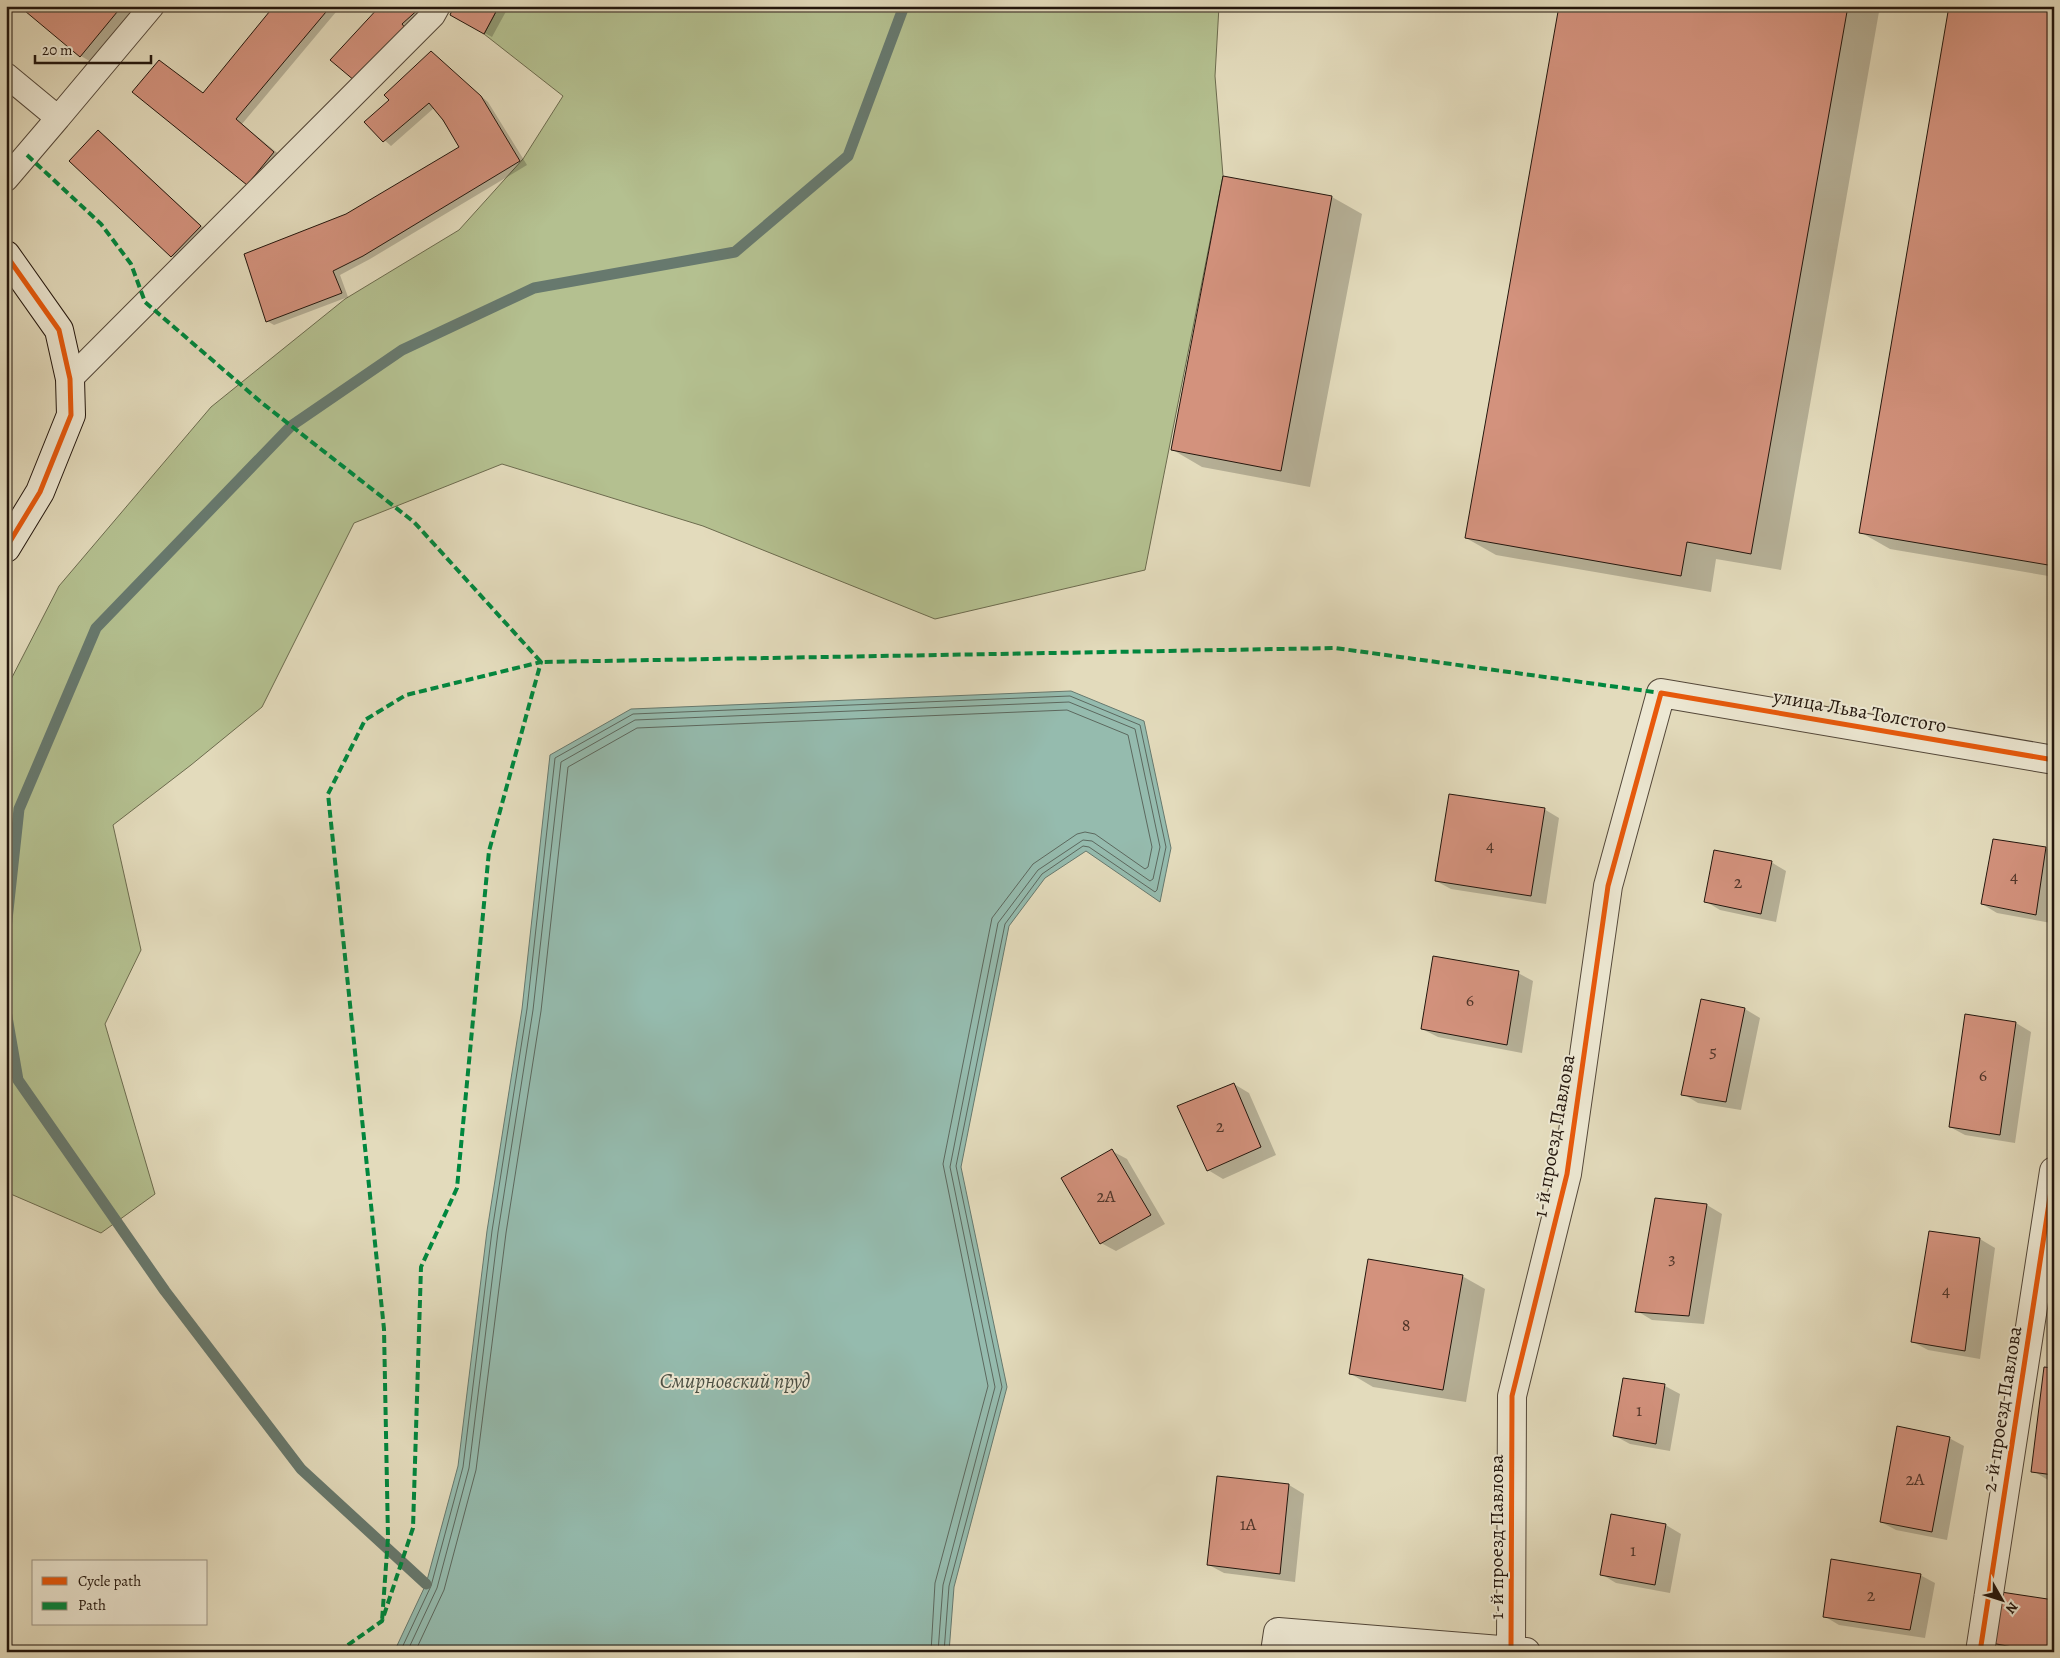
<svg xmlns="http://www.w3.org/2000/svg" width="2060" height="1658" font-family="Alegreya,serif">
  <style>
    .green { fill: #b4c090; stroke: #6c6b4e }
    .water { fill: #95bbae; stroke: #67796e }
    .shadow { fill: #0003 }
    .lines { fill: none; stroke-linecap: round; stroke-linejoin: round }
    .shore { stroke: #5c685e; stroke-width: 1 }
    .stream { stroke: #67796e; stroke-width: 11 }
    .building { fill: #d3927d; stroke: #23160d }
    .lane-casing { stroke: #534739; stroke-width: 26 }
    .street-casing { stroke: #534739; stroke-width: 30 }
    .secondary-casing { stroke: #23160d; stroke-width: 30 }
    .lane { stroke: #ede8d3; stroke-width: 24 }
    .street { stroke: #ede8d3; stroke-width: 28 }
    .secondary { stroke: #ede8d3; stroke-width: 28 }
    .quiet { stroke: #00873e; stroke-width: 4; stroke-dasharray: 8 4; stroke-linecap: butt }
    .cycleway-casing { stroke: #ede8d3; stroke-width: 8 }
    .cycleway { stroke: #e8590c; stroke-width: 5 }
    .labels { text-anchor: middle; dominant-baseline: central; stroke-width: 4; stroke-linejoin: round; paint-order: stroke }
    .number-label { font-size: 18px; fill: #4f3529 }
    .street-label { font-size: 20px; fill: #23160d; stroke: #ede8d3 }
    .water-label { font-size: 21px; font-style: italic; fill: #4b5045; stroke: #ede8d3 }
  </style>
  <rect width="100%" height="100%" fill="#e3dbbc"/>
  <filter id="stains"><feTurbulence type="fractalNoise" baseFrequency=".004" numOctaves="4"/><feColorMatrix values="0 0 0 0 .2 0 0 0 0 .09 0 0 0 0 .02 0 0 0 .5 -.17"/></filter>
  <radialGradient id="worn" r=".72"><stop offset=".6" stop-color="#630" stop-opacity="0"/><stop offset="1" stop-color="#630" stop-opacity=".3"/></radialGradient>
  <!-- green -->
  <path class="green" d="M499,6H1219L1215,76L1223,176L1145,570L935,619L703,526L502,464L354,523L262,707L191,765L113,825L141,950L105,1024L155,1194L101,1233L6,1192V689L59,586L211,407L345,299L459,230L523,159L563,96L484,34Z"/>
  <!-- water -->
  <path class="water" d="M1071,691L1144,721L1171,848L1160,902L1086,851L1045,878L1009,926L961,1167L1007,1387L954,1587L949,1652H394L426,1584L458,1466L487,1231L522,1009L550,755L631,709Z"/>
  <!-- shadow -->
  <path class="shadow" d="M21,6H155L103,69L81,56Z
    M276,6H341L242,124L281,156L254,188L247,184L159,62L204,94Z
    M382,6H433L363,84Z
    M456,6H509L492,37L451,15Z
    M1560,6H1880L1781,570L1716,559L1711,592L1496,555L1466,538Z
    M2054,6V577L1890,549L1860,532Z
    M431,53L488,102L527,165L370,259L340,275L348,297L274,325L267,321L346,215L461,147L434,108L391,146L365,122L391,100Z
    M98,132L105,136L207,231L179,260L172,256L71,161Z
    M1224,177L1332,197L1362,214L1310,487L1202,467L1173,450Z
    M1544,809L1559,818L1546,904L1451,889L1436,881Z
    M1994,840L2046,848L2054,853V902L2051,923L1997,913L1982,904Z
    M1771,862L1786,871L1776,922L1720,910L1705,901Z
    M1518,973L1533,981L1522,1053L1438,1037L1422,1029Z
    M1745,1009L1760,1018L1741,1110L1698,1103L1683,1094Z
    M1966,1016L2016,1023L2031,1032L2015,1143L1965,1135L1950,1127Z
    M1234,1084L1249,1093L1276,1155L1223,1179L1208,1170Z
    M1112,1151L1127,1159L1165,1224L1116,1251L1101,1243Z
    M1707,1205L1722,1214L1704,1324L1652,1320L1637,1311Z
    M1980,1239L1995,1248L1980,1359L1928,1350L1913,1342Z
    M1462,1276L1485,1289L1466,1402L1373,1387L1351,1374Z
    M2054,1369V1481L2048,1480L2033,1471Z
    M1624,1379L1665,1386L1680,1394L1670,1451L1630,1444L1615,1436Z
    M1949,1438L1964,1446L1947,1540L1896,1530L1881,1522Z
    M1289,1485L1304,1494L1295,1582L1224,1573L1209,1565Z
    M1666,1525L1681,1534L1670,1593L1616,1583L1601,1574Z
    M1920,1575L1935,1583L1925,1638L1839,1625L1824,1616Z
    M1993,1643L2054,1652H2010Z"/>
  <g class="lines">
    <!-- shore -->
    <path class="shore" d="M400,1652L431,1586L463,1467L492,1231L527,1009L555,758L633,714L1070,696L1140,725L1166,847L1157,890L1155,892L1089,847L1083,846L1042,874L1005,924L956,1166L1002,1387L949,1586L944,1652
      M407,1652L437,1588L469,1468L498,1232L533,1010L561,762L635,720L1069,702L1135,729L1160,847L1153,879L1150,881L1092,841L1083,840L1038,870L998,923L950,1167L995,1387L943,1585L938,1652
      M415,1652L444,1590L476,1470L506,1233L541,1011L568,767L637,728L1067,710L1128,735L1152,847L1148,867L1145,869L1095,834L1085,832L1077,834L1033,864L992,918L943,1164L988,1386L935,1583L931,1652"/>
    <!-- stream -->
    <path class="stream" d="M6,929L19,809L96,628L291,426L402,350L534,288L735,252L848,156L904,6
      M6,1011L18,1080L165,1291L301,1469L426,1584"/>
  </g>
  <!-- building -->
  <path class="building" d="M19,6H122L80,57Z
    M274,6H331L236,119L274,152L247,185L132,92L159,60L203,93Z
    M380,6H422L402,24L406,29L355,81L330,60Z
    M454,6H499L484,34L450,15Z
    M1559,6H1848L1751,554L1687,542L1681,576L1465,538Z
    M1949,6H2054V566L1859,533Z
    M431,51L481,96L520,161L363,256L333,271L342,293L266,322L244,254L346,214L459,147L443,120L429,103L383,142L364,122L389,100L384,95Z
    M98,130L201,226L171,257L69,161Z
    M1223,176L1332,196L1281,471L1171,450Z
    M1449,794L1545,808L1531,896L1435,881Z
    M1993,839L2046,847L2036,915L1981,904Z
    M1714,850L1772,861L1761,914L1704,902Z
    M1433,956L1519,971L1507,1045L1421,1029Z
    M1701,999L1745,1008L1726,1102L1681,1095Z
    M1965,1014L2016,1022L2000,1135L1949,1127Z
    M1234,1083L1261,1147L1207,1171L1177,1106Z
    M1112,1149L1151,1215L1100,1244L1061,1178Z
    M1655,1198L1707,1204L1689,1316L1635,1312Z
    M1929,1231L1980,1238L1965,1351L1911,1342Z
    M1368,1259L1463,1275L1443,1390L1349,1374Z
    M2044,1367L2054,1368V1475L2031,1472Z
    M1623,1378L1665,1384L1656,1444L1613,1436Z
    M1897,1426L1950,1437L1932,1532L1880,1522Z
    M1217,1476L1289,1484L1280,1574L1207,1565Z
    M1611,1514L1666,1524L1655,1585L1600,1575Z
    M1831,1559L1921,1574L1910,1630L1823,1617Z
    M2001,1592L2054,1600V1652H2040L1991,1643Z"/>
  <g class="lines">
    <defs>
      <path id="lane" d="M6,75L58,118L6,179
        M58,118L152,6
        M70,379L433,15L438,6"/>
      <path id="street" d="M1511,1649L1512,1396L1567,1174L1608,886L1661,693L2054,760
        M1275,1652L1278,1632L1526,1652
        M1980,1652L2054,1171"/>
      <path id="secondary" d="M6,255L59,330L70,379L71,415L40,492L6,548"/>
    </defs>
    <!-- lane casing -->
    <use href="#lane" class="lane-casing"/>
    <!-- street casing -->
    <use href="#street" class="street-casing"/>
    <!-- secondary casing -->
    <use href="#secondary" class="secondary-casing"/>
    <!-- lane -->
    <use href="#lane" class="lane"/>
    <!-- street -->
    <use href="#street" class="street"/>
    <!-- secondary -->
    <use href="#secondary" class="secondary"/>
    <!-- quiet -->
    <path class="quiet" d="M27,155L101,224L131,264L145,302L262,403L414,522L541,662L1335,648L1661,693
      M338,1652L382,1621L413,1528L421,1267L457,1188L489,851L541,662L406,695L365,720L328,794L384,1329L388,1538L382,1621"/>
    <defs>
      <path id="cycleway" d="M6,255L59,330L70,379L71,415L40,492L6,548
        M1511,1649L1512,1396L1567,1174L1608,886L1661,693L2054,760
        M1980,1652L2054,1171"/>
    </defs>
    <!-- cycleway casing -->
    <use href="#cycleway" class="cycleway-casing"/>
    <!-- cycleway -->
    <use href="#cycleway" class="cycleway"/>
  </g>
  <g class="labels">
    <!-- number labels -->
    <g class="number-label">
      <text x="1490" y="845">4</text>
      <text x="2014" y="876">4</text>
      <text x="1738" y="882">2</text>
      <text x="1470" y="1000">6</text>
      <text x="1713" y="1051">5</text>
      <text x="1983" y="1075">6</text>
      <text x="1220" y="1126">2</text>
      <text x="1106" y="1196">2А</text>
      <text x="1672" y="1258">3</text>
      <text x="1946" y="1290">4</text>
      <text x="1406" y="1325">8</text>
      <text x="1639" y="1410">1</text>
      <text x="1915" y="1479">2А</text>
      <text x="1248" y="1524">1А</text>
      <text x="1633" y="1550">1</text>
      <text x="1871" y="1595">2</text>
    </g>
    <!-- street labels -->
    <g class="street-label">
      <text transform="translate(1860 711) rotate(10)">улица Льва Толстого</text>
      <text transform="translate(1554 1136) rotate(-80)">1-й проезд Павлова</text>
      <text transform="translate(2002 1409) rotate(-81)">2-й проезд Павлова</text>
      <text transform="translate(1496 1537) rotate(-90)">1-й проезд Павлова</text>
    </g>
    <!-- water labels -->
    <g class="water-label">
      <text x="735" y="1381">Смирновский пруд</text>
    </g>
  </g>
  <!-- margin -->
  <rect width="2060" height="1658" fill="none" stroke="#e3dbbc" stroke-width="25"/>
  <rect x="8" y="8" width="2045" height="1643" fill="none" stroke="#23160d" stroke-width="2.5"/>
  <rect x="12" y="12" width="2035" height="1633" fill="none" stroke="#23160d"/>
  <!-- legend -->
  <rect x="32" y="1560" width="175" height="65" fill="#ede8d3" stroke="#9c9484"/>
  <rect x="42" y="1577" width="25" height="8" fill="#e8590c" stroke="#9c9484"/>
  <text x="78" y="1586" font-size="15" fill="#23160d">Cycle path</text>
  <rect x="42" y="1602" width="25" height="8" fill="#00873e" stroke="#9c9484"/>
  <text x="78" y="1610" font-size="15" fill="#23160d">Path</text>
  <!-- north arrow -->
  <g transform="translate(2002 1600) rotate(129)" stroke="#ede8d3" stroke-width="4" paint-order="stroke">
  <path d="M0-4L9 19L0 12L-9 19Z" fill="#23160d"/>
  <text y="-8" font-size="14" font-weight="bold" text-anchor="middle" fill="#23160d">N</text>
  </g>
  <!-- scale -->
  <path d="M35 55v8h116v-8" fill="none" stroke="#23160d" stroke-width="2.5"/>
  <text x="42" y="55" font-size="15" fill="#23160d" stroke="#ede8d3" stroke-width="4" paint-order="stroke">20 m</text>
  <rect width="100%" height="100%" filter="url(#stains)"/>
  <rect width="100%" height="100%" fill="url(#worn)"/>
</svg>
